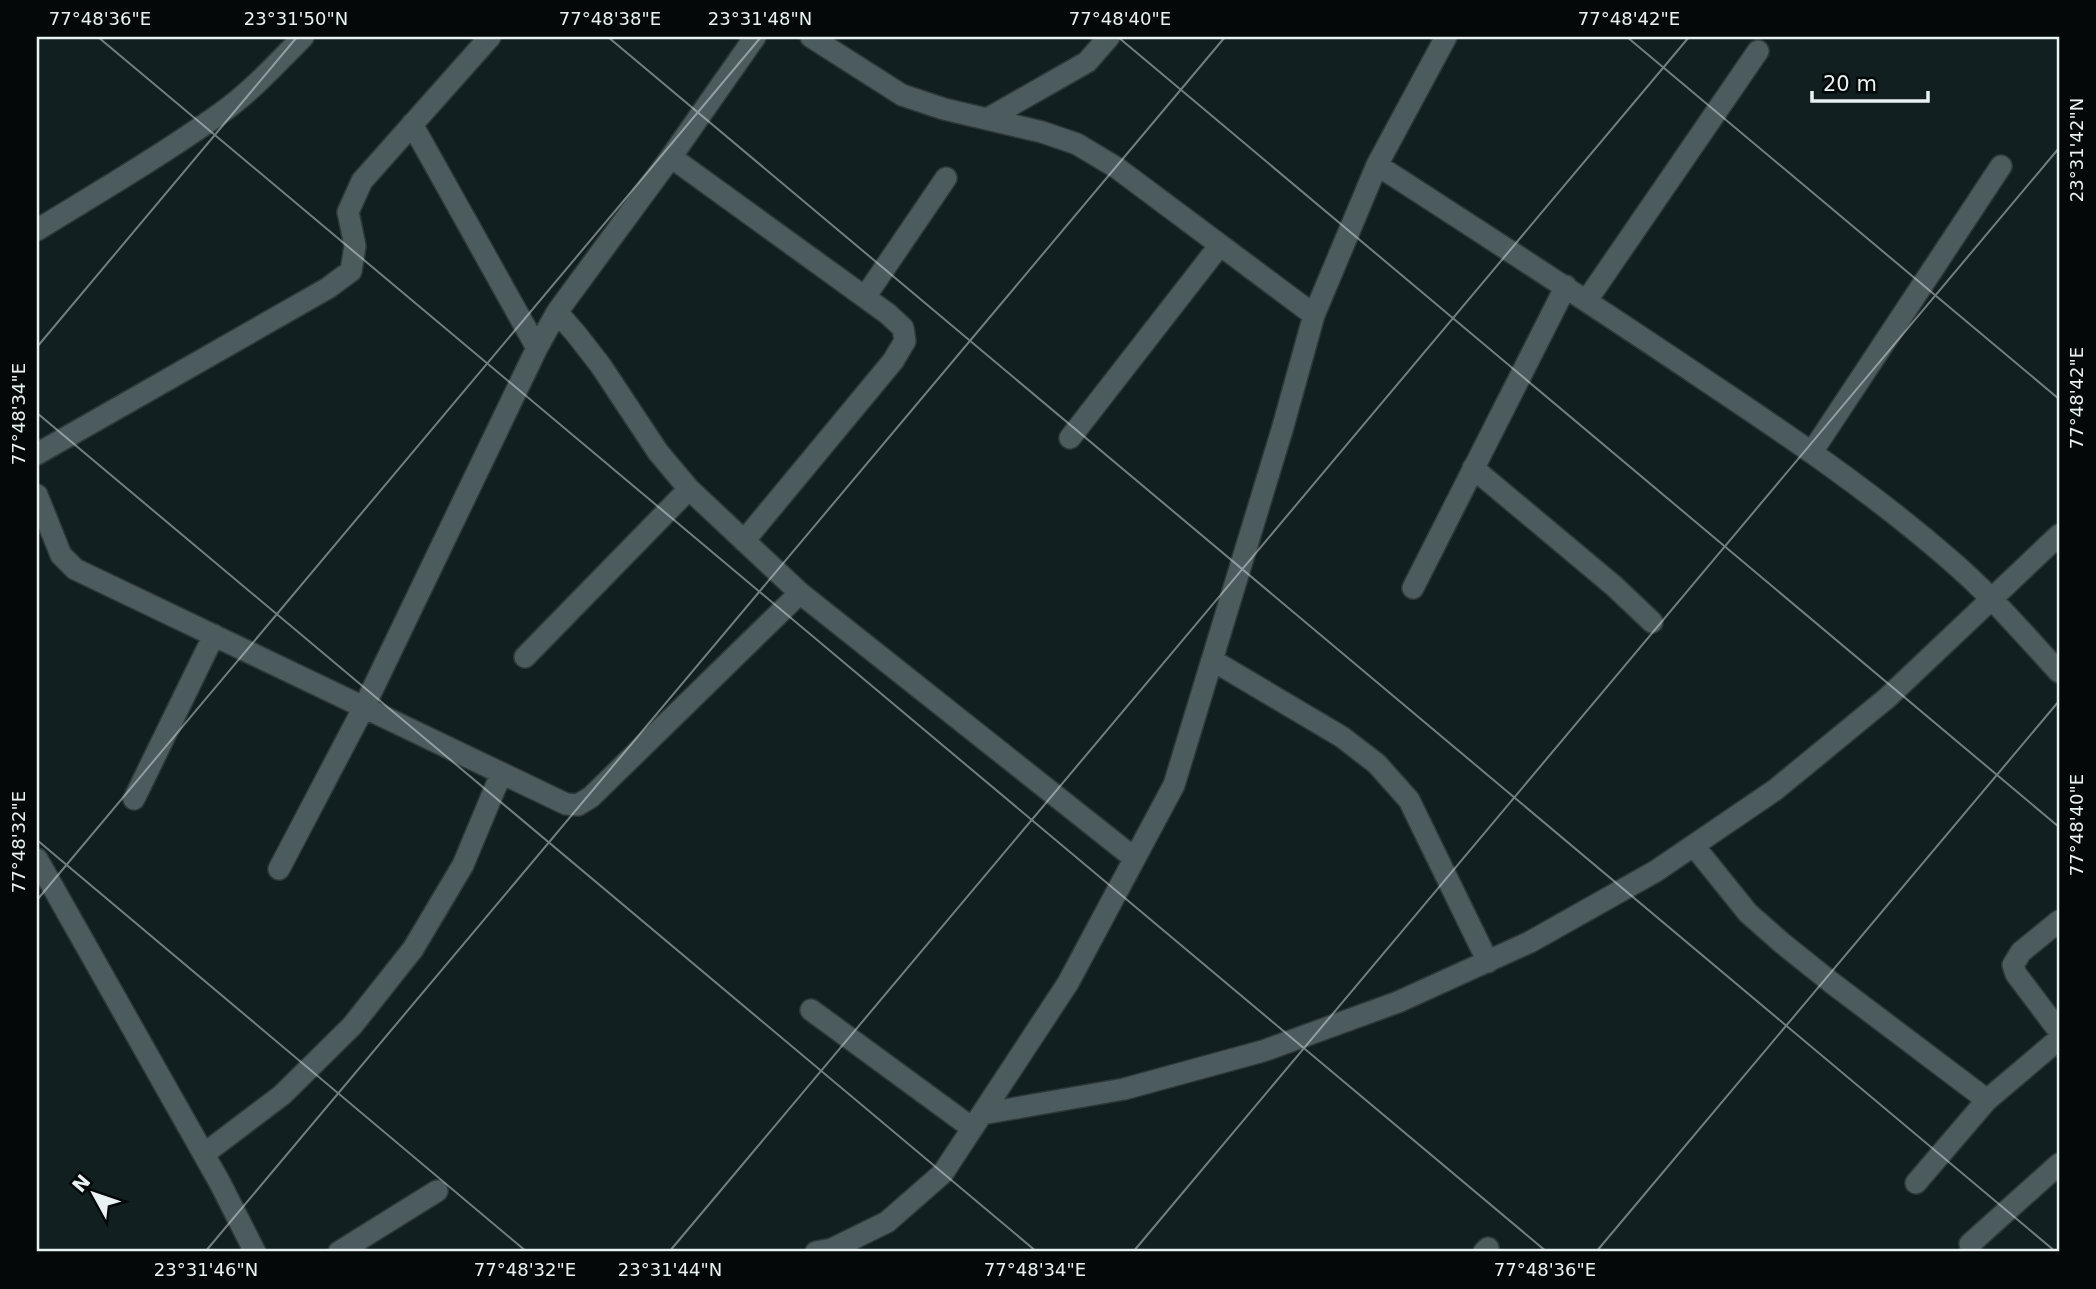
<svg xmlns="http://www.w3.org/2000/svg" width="2096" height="1289" font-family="'DejaVu Sans',sans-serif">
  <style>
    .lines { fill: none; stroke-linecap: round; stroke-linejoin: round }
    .minor-casing { stroke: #2f3838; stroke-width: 24 }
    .minor { stroke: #4c5b5d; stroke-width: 21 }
    .ticks { fill: none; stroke: #e9f2f2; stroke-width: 2; stroke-opacity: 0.45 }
    .neatline { fill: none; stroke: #e9f2f2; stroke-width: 2.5 }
    .ticks-label { font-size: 18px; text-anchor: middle; fill: #e9f2f2 }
  </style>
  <rect width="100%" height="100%" fill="#111f20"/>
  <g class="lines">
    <defs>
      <path id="minor" d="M811,37L902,95L944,109L1042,132L1077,144L1117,168L1314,315
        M987,119L1087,62L1109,37
        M412,124L537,348
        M671,157L888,314L903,328L905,341L893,361L744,541
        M1377,165C1487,236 1597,307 1705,380C1789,436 1872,492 1949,559C1989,593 2023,633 2059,672
        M37,230C99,192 162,155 221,113C252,91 277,63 303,37
        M865,297L946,178
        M1587,300L1758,51
        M557,312L577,335L601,366L658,452L689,489L800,593L1134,858
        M1070,438L1220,245
        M1812,452L2001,166
        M37,454L328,288L351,271L355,246L348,212L362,181L490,37
        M1473,468L1614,586L1652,622
        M37,495L61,555L75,569L566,804L578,805L591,797L800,593
        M1413,588L1566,286
        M525,657L689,489
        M1212,660L1342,737L1377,764L1409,800L1488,962
        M134,799L214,635
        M1694,846L1748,913L1782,943L1832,983L1987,1100
        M37,859L220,1183L255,1252
        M279,869L364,707L537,348L557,312L671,157L755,37
        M2059,921L2021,952L2013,965L2016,974L2059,1031
        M811,1010L972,1128
        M982,1114L1124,1089L1263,1051L1398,1002L1530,942L1656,871L1775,790L1887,698L2059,535
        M204,1154L282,1095L352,1026L413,949L463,865L501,774
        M1916,1183L1987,1100L2059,1039
        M1970,1244L2059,1164
        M339,1252L437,1191
        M816,1252L832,1249L887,1222L943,1173L1068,983L1174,785L1282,430L1314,315L1377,165L1446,37
        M1484,1252L1488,1248"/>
    </defs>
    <!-- minor casing -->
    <use href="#minor" class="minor-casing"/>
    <!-- minor -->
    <use href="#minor" class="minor"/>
  </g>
  <!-- ticks -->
  <path class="ticks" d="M98,37L1547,1252M608,37L2056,1252M1118,37L2059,827M1627,37L2059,399M37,347L297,37M37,413L1037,1252M37,840L527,1252M37,900L761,37M205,1252L1225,37M669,1252L1689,37M1133,1252L2059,148M1596,1252L2059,701"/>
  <!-- border -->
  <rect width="2096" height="1289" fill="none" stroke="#040808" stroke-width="77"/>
  <!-- north arrow -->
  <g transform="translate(94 1194) rotate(310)" stroke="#040808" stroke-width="5" paint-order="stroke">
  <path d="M0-5L12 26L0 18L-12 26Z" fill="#e9f2f2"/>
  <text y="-10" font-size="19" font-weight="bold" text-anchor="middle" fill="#e9f2f2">N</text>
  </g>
  <!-- scale -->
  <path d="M1812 91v10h116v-10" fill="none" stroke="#e9f2f2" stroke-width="3.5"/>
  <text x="1823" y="91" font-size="21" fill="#e9f2f2" stroke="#040808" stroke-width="5" paint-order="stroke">20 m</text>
  <rect x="38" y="38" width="2020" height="1212" class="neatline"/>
  <g class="ticks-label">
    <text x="100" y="25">77°48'36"E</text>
    <text x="296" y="25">23°31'50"N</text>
    <text x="610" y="25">77°48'38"E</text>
    <text x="760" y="25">23°31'48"N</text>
    <text x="1120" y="25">77°48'40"E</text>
    <text x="1629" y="25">77°48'42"E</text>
    <text transform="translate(2077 150) rotate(-90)" y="6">23°31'42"N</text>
    <text transform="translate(2077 398) rotate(-90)" y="6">77°48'42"E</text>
    <text transform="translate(19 414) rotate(-90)" y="6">77°48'34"E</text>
    <text transform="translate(2077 825) rotate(-90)" y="6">77°48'40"E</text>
    <text transform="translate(19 842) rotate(-90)" y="6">77°48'32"E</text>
    <text x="206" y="1276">23°31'46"N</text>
    <text x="525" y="1276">77°48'32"E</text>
    <text x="670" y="1276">23°31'44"N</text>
    <text x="1035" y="1276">77°48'34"E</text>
    <text x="1545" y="1276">77°48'36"E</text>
  </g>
</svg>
